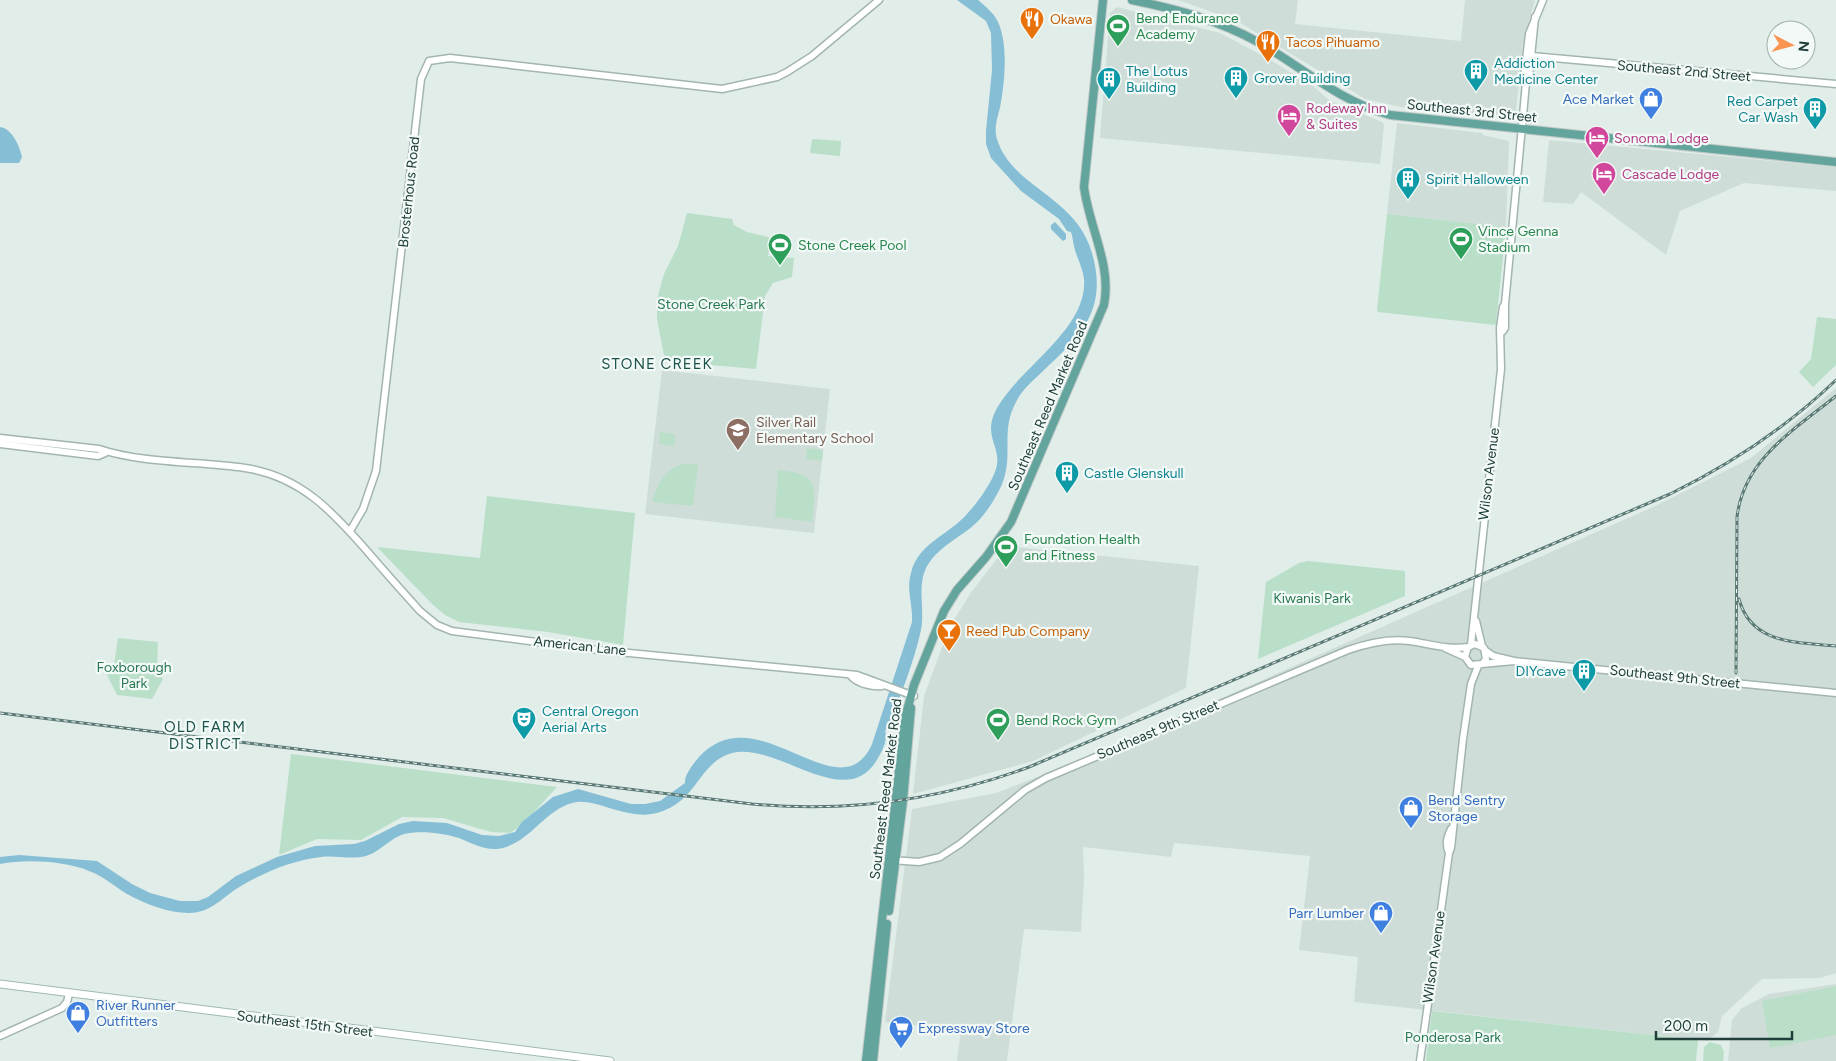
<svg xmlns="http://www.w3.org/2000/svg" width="1836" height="1061" font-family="Figtree,sans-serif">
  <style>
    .built { fill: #cfddd8 }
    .green { fill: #b9dfc9 }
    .water { fill: #86bed5 }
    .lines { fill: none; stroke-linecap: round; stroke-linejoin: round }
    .tertiary-casing { stroke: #a3b5b1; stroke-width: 9 }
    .secondary-casing { stroke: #9fb9b3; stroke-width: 9 }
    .primary-casing { stroke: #c1c9c8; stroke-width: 10 }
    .tertiary { stroke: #fff; stroke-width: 6 }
    .secondary { stroke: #fff; stroke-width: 7 }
    .primary { stroke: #63a59d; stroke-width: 8 }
    .rail-casing { stroke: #5b7a76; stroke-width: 3 }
    .rail { stroke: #f2f9f6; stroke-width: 1; stroke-dasharray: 4; stroke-linecap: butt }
    .labels { text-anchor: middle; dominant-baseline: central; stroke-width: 4.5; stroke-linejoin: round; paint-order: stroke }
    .leisure-label { font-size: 14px; fill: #27864d; stroke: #f2f9f6; text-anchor: start }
    .food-label { font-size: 14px; fill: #c56008; stroke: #f2f9f6; text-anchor: start }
    .culture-label { font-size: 14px; fill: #0d838f; stroke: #f2f9f6; text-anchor: start }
    .street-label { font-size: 14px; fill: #203f3b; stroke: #f2f9f6 }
    .shop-label { font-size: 14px; fill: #366cbe; stroke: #f2f9f6; text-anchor: start }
    .hotel-label { font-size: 14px; fill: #b23c85; stroke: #f2f9f6; text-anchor: start }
    .park-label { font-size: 14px; fill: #287852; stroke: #f2f9f6 }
    .education-label { font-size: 14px; fill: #785e54; stroke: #f2f9f6; text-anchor: start }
    .neighbourhood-label { font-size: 15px; letter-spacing: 1px; fill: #1b524c; stroke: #f2f9f6 }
  </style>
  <rect width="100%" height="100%" fill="#e1ede9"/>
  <!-- built -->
  <path class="built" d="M1178,0H1298L1295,24L1461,41L1465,0H1535L1523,44L1516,110L1508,117L1401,107L1365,99L1237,21Z
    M1117,7L1220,33L1267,58L1313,86L1329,100L1382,122L1384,125L1380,164L1100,138L1110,13Z
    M1397,123L1482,133L1483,135L1509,141L1506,227L1387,214Z
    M1549,140L1836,167V191L1744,183L1680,211L1666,255L1581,192L1573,204L1543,202Z
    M662,370L830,389L814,533L645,514Z
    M1836,388V973L1820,978L1762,979L1722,1016L1718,1032L1708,1041L1354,1002L1358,957L1299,950L1310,856L1174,843L1171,857L1083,847L1084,880L1081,932L1024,929L1007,1061H957L961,1030L885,1022L912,809L996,793L1086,758L1653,507L1751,458Z
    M1007,546L1199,566L1186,688L1033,761L913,794L924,696L950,626L972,591Z
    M1836,984V1061H1728L1732,1020L1742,1008L1769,994Z"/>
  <!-- green -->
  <path class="green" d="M812,139L841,141L840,156L810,153Z
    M687,213L732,219L734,225L747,232L772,238L768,256L794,258L792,277L773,283L765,296L756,369L665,361L657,319V299L664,274L678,246Z
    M1387,214L1506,227L1496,325L1378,312L1377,310Z
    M1817,317L1836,319V365L1813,387L1799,372L1811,359Z
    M660,432L675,434L674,446L659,444Z
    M807,448L823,450L822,461L806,459Z
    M688,463L698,465L693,506L652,502C658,482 666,466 688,463Z
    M778,470C819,474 816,484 812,522L775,517Z
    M487,496L635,513L623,645L548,632L459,622L445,615L432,604L377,547L480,558Z
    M1308,561L1405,571V596L1258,659L1266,582L1299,563Z
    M118,638L158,642L157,669L163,679L152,699L117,695L106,673L114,665Z
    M291,754L557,787L524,823L510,833L491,832L443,818L402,817L361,840L317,839L279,855Z
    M1836,986V1035L1770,1048L1762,1001Z
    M1432,1011L1698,1040L1696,1061H1426Z
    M1710,1042L1721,1045L1724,1052L1723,1061H1703L1704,1047Z"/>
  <!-- water -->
  <path class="water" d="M957,0H978C985,6 994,13 998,22C1008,44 1005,78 1001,102C999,115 993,126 997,139C1012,188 1076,196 1092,253C1108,309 1082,335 1044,370C1034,380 1022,389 1016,402C1000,431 1014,455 1002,484C997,496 986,514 976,523C960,538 937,547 926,568C917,587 925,609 921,630C914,663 900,695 889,727L885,731C888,739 883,750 878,758C847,815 777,741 732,753C699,762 698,800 660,812C627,823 596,796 572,803C543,811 529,845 497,849C484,850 471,843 459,838C444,833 420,830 404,834C390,838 380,852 366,856C351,860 335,855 321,857C293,860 265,872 241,886C223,896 212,913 189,913C168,913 146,904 127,894C114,886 103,876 89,871C65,861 26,859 0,864V857L19,855L97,861L132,884L150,893L180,901H198L208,897L236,876L277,857L315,846L354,844L365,841L399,824L413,821L447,823L482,835L499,836L515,832L522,822L553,797L578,789L631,804H645L660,801L685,783C684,775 694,763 699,757C758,693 840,816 872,744L912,622C913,604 906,590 911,573C918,543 949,535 967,514C978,502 991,484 996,469C1003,447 981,437 997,408C1020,367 1088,329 1084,279C1083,269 1078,260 1075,250C1073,244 1073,238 1071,232L1067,231L1059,219L1021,191L991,158L986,144V131L992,70L991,33L986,21Z
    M0,127C12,128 20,147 22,157L19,163H0Z
    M1055,222L1066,234V239L1063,241L1051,229V225Z"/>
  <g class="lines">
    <defs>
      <path id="tertiary" d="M1532,56L1836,84
        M1526,82L1524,77L1529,34L1543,0
        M1502,332L1505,328V304L1523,116L1526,82L1529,77L1535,17
        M0,438L99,449C145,464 197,461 245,468C300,476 332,511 367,551C384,571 402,591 420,611L437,625L452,631L598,650L857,675L914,696
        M0,444L98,456L105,453
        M350,531L363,509L376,471L421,79L429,61L450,58L722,89L777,77L787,72L812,56L879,0
        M1476,621L1482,646
        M1471,645L1501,369L1500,328L1503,307L1505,304
        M1445,648L1465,657
        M1486,651L1493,656L1514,661L1836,693
        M1482,664L1486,659L1484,648L1475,644L1468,647L1465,657L1471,665L1514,661
        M851,676C858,684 873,687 882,686
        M1449,853C1445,844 1447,837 1451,829
        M891,860L919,862L940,857L960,844L1025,790L1046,778L1348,650C1368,643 1388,638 1410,641C1430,644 1448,650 1468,647
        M0,1036L62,1008L67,1002L69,994
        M1420,1061L1449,853L1451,848L1463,739L1471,684L1478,666"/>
      <path id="secondary" d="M0,984L610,1061"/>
      <path id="primary" d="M1132,0C1176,9 1218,20 1258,42C1302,67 1340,102 1390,115L1836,162
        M889,911L903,801L911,708
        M866,1061L905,718L914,685L944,611L957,590L986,557L1011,522L1104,305C1112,265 1089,227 1084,187L1103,0
        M873,1061L887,924"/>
    </defs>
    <!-- tertiary casing -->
    <use href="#tertiary" class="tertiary-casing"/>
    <!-- secondary casing -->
    <use href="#secondary" class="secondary-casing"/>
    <!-- primary casing -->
    <use href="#primary" class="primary-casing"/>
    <!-- tertiary -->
    <use href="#tertiary" class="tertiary"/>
    <!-- secondary -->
    <use href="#secondary" class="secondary"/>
    <!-- primary -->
    <use href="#primary" class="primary"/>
    <defs>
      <path id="rail" d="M1739,599C1751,645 1798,642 1836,646
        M1736,673L1737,517C1744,459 1794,430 1836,396
        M0,713L752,804C847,813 940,800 1029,767L1670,494C1731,464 1787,427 1836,380"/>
    </defs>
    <!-- rail casing -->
    <use href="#rail" class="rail-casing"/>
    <!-- rail -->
    <use href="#rail" class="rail"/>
  </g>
  <!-- icons -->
  <defs>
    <symbol id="restaurant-pin" viewBox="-11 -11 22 30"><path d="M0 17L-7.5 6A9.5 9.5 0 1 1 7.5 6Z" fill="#e8710a" stroke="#f2f9f6"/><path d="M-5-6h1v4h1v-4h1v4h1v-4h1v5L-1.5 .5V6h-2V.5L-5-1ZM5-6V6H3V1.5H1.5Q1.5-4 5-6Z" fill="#fff"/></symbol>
    <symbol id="stadium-pin" viewBox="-11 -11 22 30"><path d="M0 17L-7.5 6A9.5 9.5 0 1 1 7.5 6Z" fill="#2e9e5b" stroke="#f2f9f6"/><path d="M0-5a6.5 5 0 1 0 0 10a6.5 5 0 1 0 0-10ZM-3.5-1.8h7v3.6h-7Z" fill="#fff"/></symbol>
    <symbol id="building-pin" viewBox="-11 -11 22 30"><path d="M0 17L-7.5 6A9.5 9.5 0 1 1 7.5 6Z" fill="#0f9aa8" stroke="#f2f9f6"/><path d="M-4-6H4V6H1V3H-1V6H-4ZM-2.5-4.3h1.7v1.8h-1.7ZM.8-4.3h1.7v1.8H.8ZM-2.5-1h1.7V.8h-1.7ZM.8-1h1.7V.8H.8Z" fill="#fff"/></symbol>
    <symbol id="shop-pin" viewBox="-11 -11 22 30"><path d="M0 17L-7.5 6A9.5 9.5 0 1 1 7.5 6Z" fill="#3f7fe0" stroke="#f2f9f6"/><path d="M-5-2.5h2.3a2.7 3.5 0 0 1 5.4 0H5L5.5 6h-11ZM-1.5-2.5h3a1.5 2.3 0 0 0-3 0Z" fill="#fff"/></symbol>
    <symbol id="hotel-pin" viewBox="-11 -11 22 30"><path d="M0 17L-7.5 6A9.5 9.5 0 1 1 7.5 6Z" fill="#d1479c" stroke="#f2f9f6"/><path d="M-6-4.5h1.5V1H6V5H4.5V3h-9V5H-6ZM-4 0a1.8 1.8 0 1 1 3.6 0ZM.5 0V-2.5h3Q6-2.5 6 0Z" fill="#fff"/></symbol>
    <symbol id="school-pin" viewBox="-11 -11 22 30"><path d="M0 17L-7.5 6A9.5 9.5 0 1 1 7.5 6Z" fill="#8d6e63" stroke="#f2f9f6"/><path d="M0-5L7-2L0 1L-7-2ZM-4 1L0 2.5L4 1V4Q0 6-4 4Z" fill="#fff"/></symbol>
    <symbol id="bar-pin" viewBox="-11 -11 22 30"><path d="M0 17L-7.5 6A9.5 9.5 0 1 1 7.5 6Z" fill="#e8710a" stroke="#f2f9f6"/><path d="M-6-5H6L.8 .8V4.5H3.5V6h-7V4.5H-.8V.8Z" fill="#fff"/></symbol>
    <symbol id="theatre-pin" viewBox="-11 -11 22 30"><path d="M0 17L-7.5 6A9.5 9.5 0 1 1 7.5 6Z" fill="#0f9aa8" stroke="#f2f9f6"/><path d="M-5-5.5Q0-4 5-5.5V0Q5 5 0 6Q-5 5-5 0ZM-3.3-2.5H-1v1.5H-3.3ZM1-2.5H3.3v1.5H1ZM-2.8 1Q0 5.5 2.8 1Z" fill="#fff"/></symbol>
    <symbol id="supermarket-pin" viewBox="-11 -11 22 30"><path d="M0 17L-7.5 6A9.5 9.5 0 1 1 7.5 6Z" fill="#3f7fe0" stroke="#f2f9f6"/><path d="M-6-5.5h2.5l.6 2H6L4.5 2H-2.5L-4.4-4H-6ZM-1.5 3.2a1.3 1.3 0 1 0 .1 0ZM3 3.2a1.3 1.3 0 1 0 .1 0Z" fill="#fff"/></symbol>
  </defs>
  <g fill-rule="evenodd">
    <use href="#restaurant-pin" x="1018" y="5" width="28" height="38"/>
    <use href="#stadium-pin" x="1104" y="12" width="28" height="38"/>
    <use href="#restaurant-pin" x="1254" y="28" width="28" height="38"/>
    <use href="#building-pin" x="1462" y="57" width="28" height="38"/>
    <use href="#building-pin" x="1222" y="64" width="28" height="38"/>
    <use href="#building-pin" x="1095" y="65" width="28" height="38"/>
    <use href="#shop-pin" x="1637" y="85" width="28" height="38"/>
    <use href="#building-pin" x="1801" y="95" width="28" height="38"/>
    <use href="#hotel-pin" x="1275" y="102" width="28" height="38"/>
    <use href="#hotel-pin" x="1583" y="124" width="28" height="38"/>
    <use href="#hotel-pin" x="1590" y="160" width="28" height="38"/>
    <use href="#building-pin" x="1394" y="165" width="28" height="38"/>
    <use href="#stadium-pin" x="1447" y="225" width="28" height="38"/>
    <use href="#stadium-pin" x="766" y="231" width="28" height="38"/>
    <use href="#school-pin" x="724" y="416" width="28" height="38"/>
    <use href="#building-pin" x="1053" y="459" width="28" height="38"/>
    <use href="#stadium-pin" x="992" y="533" width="28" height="38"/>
    <use href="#bar-pin" x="935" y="617" width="28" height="38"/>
    <use href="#building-pin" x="1570" y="657" width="28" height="38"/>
    <use href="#theatre-pin" x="510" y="705" width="28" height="38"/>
    <use href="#stadium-pin" x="984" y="706" width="28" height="38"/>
    <use href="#shop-pin" x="1397" y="794" width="28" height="38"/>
    <use href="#shop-pin" x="1367" y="899" width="28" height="38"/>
    <use href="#shop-pin" x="64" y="999" width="28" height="38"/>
    <use href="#supermarket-pin" x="887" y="1014" width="28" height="38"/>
  </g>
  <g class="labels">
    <!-- leisure labels -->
    <g class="leisure-label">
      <text x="1136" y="18">Bend Endurance<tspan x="1136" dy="16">Academy</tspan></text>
      <text x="1478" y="231">Vince Genna<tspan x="1478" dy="16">Stadium</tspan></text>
      <text x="798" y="245">Stone Creek Pool</text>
      <text x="1024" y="539">Foundation Health<tspan x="1024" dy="16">and Fitness</tspan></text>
      <text x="1016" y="720">Bend Rock Gym</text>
    </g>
    <!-- food labels -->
    <g class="food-label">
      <text x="1050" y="19">Okawa</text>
      <text x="1286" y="42">Tacos Pihuamo</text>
      <text x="966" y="631">Reed Pub Company</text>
    </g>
    <!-- culture labels -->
    <g class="culture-label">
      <text x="1494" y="63">Addiction<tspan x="1494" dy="16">Medicine Center</tspan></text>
      <text x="1126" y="71">The Lotus<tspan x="1126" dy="16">Building</tspan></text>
      <text x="1254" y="78">Grover Building</text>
      <text x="1798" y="101" text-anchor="end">Red Carpet<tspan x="1798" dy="16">Car Wash</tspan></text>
      <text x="1426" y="179">Spirit Halloween</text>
      <text x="1084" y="473">Castle Glenskull</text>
      <text x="1566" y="671" text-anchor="end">DIYcave</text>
      <text x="542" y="711">Central Oregon<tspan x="542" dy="16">Aerial Arts</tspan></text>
    </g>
    <!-- street labels -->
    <g class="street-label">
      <text transform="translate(1684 71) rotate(5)">Southeast 2nd Street</text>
      <text transform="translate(1472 111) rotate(6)">Southeast 3rd Street</text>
      <text transform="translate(409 192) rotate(-84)">Brosterhous Road</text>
      <text transform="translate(1048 406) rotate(-67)">Southeast Reed Market Road</text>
      <text transform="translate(1489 474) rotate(-83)">Wilson Avenue</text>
      <text transform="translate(580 646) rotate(6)">American Lane</text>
      <text transform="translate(1675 677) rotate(6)">Southeast 9th Street</text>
      <text transform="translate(1158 730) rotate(-23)">Southeast 9th Street</text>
      <text transform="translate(886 789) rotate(-83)">Southeast Reed Market Road</text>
      <text transform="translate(1434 957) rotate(-82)">Wilson Avenue</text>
      <text transform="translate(305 1024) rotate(7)">Southeast 15th Street</text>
    </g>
    <!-- shop labels -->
    <g class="shop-label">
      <text x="1634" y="99" text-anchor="end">Ace Market</text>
      <text x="1428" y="800">Bend Sentry<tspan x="1428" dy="16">Storage</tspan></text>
      <text x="1364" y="913" text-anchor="end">Parr Lumber</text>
      <text x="96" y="1005">River Runner<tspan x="96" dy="16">Outfitters</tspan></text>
      <text x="918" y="1028">Expressway Store</text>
    </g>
    <!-- hotel labels -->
    <g class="hotel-label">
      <text x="1306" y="108">Rodeway Inn<tspan x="1306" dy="16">&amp; Suites</tspan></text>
      <text x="1614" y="138">Sonoma Lodge</text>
      <text x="1622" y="174">Cascade Lodge</text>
    </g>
    <!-- park labels -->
    <g class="park-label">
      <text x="711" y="304">Stone Creek Park</text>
      <text x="1312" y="598">Kiwanis Park</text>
      <text x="134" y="667">Foxborough<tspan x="134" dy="16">Park</tspan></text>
      <text x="1453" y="1037">Ponderosa Park</text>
    </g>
    <!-- education labels -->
    <g class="education-label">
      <text x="756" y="422">Silver Rail<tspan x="756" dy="16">Elementary School</tspan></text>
    </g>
    <!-- neighbourhood labels -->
    <g class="neighbourhood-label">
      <text x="657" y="364">STONE CREEK</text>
      <text x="205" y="727">OLD FARM<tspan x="205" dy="17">DISTRICT</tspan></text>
    </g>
  </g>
  <!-- north arrow -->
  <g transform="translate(1791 45) rotate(96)"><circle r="24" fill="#f2f9f6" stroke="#9eafab"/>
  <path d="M0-4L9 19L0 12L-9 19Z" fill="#fb9351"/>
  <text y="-8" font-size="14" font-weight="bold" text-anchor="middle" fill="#203f3b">N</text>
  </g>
  <!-- scale -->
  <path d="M1656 1031v8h136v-8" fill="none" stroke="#203f3b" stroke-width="2.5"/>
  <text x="1664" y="1031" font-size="15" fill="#203f3b" stroke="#f2f9f6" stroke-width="4" paint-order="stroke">200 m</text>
</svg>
